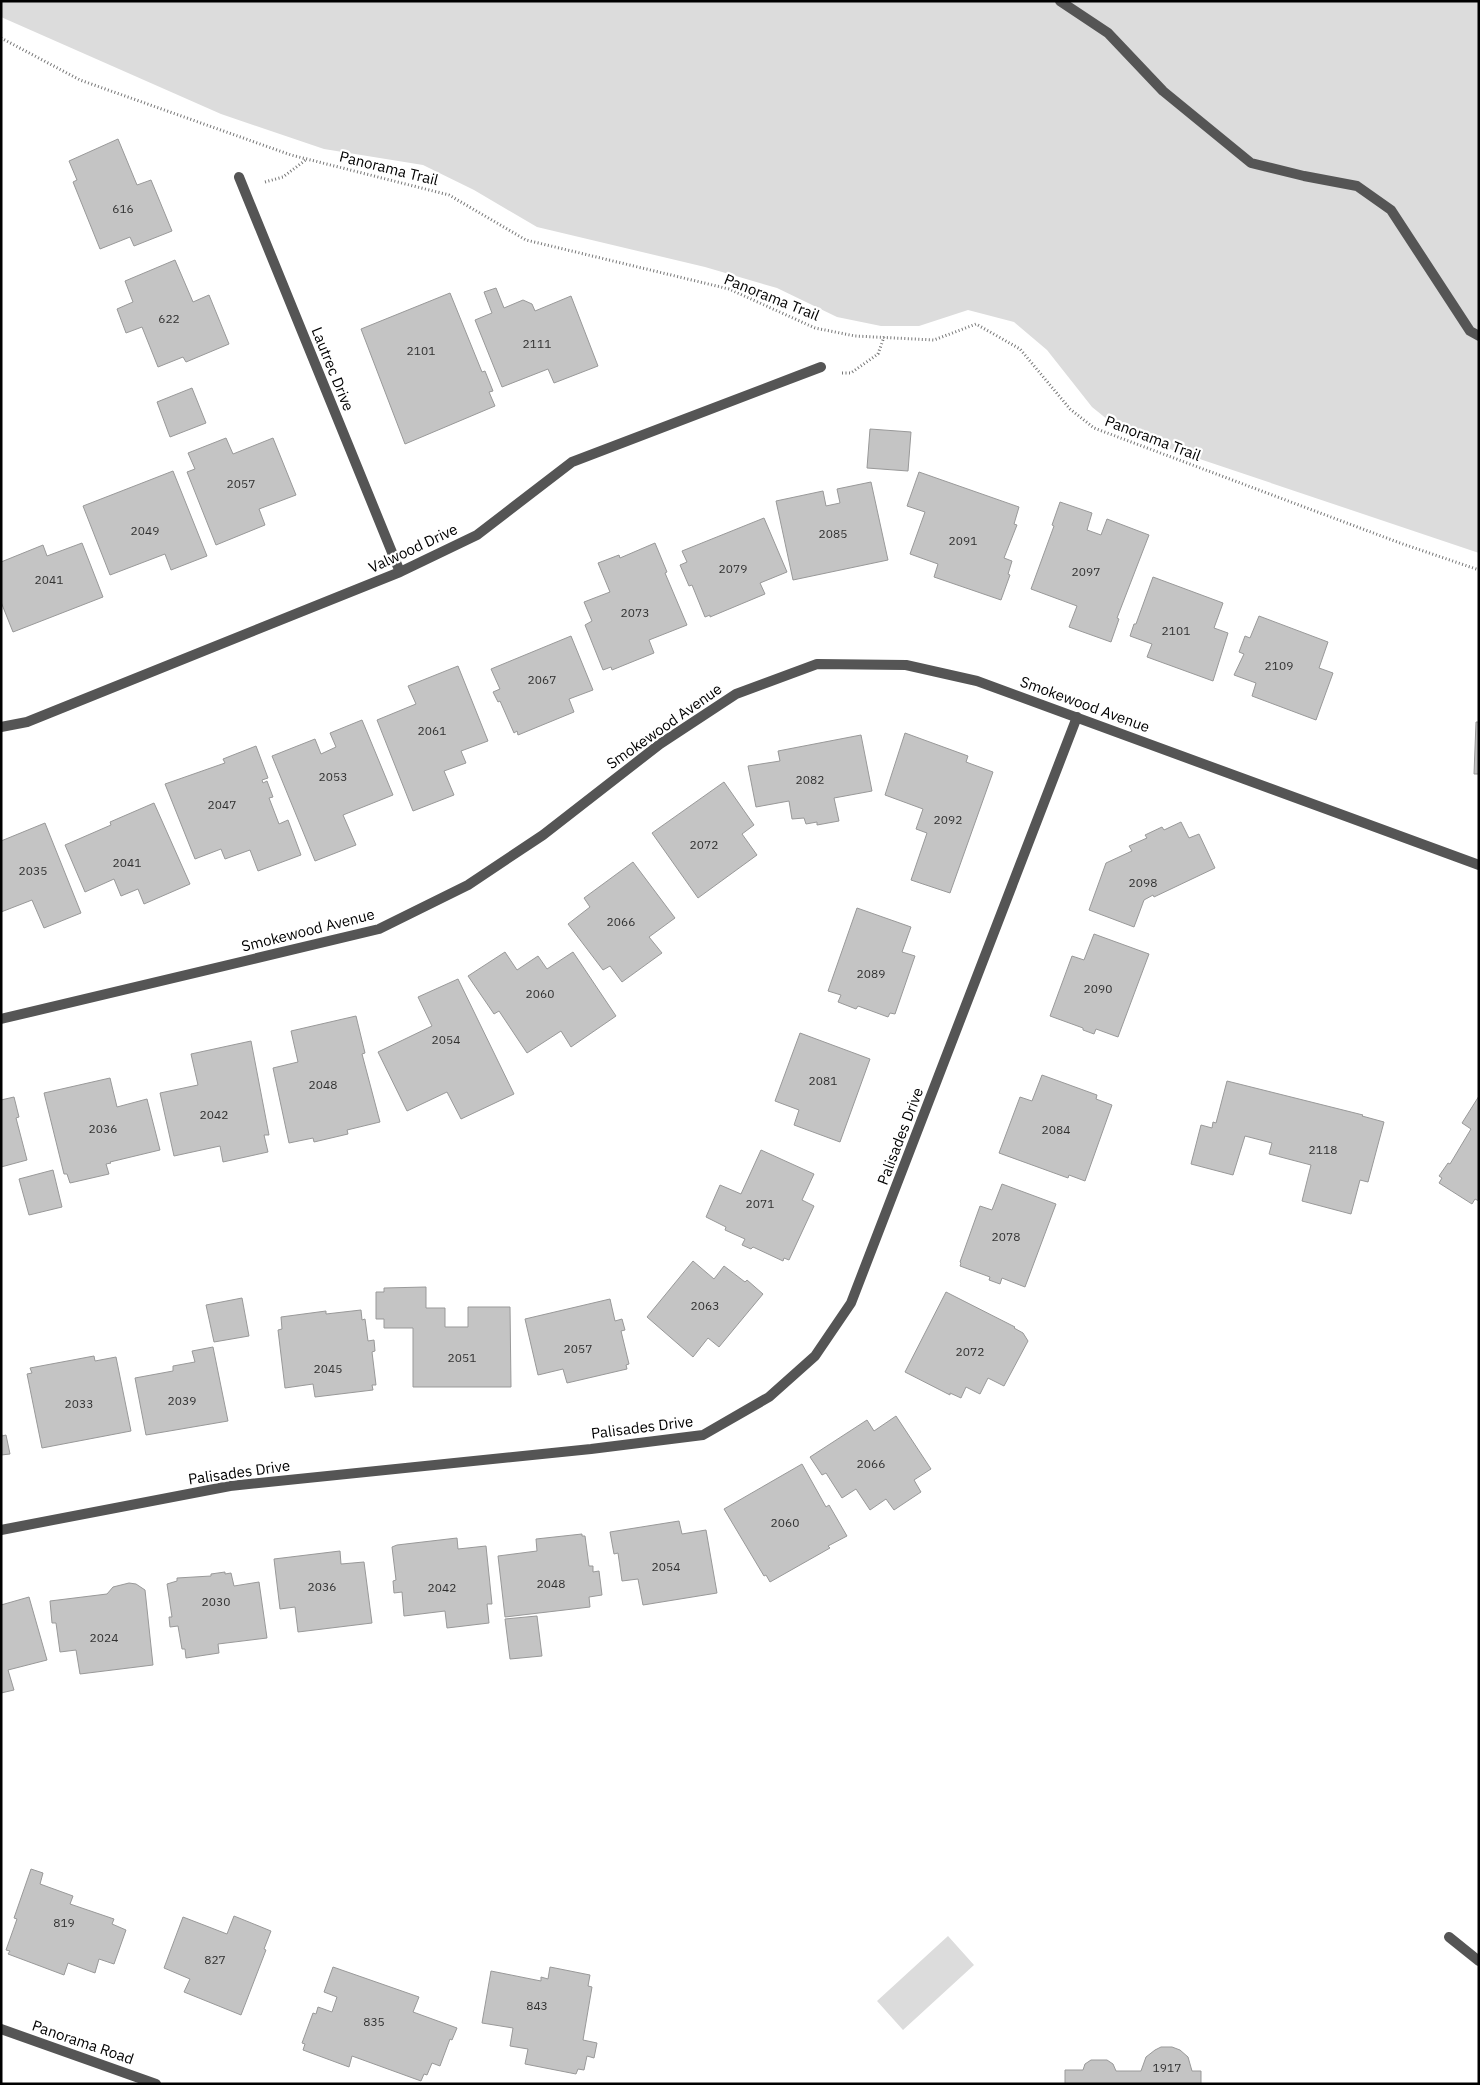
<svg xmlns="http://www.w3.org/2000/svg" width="1480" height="2085" font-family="'IBM Plex Sans',sans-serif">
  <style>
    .green { fill: #dcdcdc }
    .building { fill: #c4c4c4; stroke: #999 }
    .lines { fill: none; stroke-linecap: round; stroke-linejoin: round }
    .path { stroke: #777; stroke-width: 3; stroke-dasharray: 1 2.5; stroke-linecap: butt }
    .lane { stroke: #555; stroke-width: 10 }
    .street { stroke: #555; stroke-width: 10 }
    .labels { text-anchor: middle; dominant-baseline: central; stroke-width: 4.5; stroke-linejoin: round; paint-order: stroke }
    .number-label { font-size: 12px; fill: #313131 }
    .street-label { font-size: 15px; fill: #000; stroke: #fff }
  </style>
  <rect width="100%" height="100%" fill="#fff"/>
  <!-- green -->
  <path class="green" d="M1,1H1479V553L1149,442L1118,428L1092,407L1047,350L1014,322L968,310L919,326H881L837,317L777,288L705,267L537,227L474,190L423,165L324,149L221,114L1,17Z
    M948,1936L974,1965L903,2030L877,2001Z"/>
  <!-- building -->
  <path class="building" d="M118,139L137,185L151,180L172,231L134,246L130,237L100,249L73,182L77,180L69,161Z
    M175,260L193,302L209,295L229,344L186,362L183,357L158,367L142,327L126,333L117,309L133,302L125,281Z
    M496,288L504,308L523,300L532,304L535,311L571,296L598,366L554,383L548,369L502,387L475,320L492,313L484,292Z
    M450,293L482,372L485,371L493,391L489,392L495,406L405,444L361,329Z
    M192,388L206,423L170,437L157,402Z
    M870,429L911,432L908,471L867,468Z
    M226,438L233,454L273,438L296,495L259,509L265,525L216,545L187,472L195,469L188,453Z
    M173,471L207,556L171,570L165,554L110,575L83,506Z
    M919,472L1019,507L1014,524L1017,525L1004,558L1012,561L1008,574L1010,575L1001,600L934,577L938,564L910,554L925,512L907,506Z
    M871,482L888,560L793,580L776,501L823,491L826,506L840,503L837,489Z
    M1060,502L1092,513L1087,530L1101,535L1107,519L1149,535L1117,618L1119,619L1111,642L1069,627L1077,606L1031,589L1054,526L1052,525Z
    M764,518L787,572L760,583L765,594L710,617V615L705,617L692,585L689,586L680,565L687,562L682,551Z
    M82,543L103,597L13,632L1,602V562L43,545L47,556Z
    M655,543L667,572L665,573L687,625L649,640L654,653L612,670L611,667L603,670L585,625L592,621L584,602L610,592L598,563L619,555L620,558Z
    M1153,577L1223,603L1214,628L1228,633L1213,681L1147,657L1152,644L1130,636L1134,624H1136Z
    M1259,616L1328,642L1319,668L1333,673L1316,720L1252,696L1256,683L1234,675L1244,654L1239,652L1245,636L1250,638Z
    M571,636L593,690L569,699L574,712L518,735L517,731L514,733L500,701L498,702L493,692L500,689L491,669Z
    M458,666L488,741L461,751L466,763L444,771L454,795L413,811L377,720L416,704L408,686Z
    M362,720L393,795L343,815L356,845L315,861L272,756L315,739L321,754L336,747L330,733Z
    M1476,722H1479V774H1474Z
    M905,733L968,756L966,762L993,772L950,893L911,880L927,833L916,829L923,809L885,795Z
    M861,735L872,791L834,798L839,821L817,825V822L806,824L804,818L792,819L789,801L756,807L748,766L780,761L778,751Z
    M256,746L268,778L262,780L263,783L267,781L273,797L269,798L279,824L288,820L301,855L258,871L250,850L225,859L221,849L195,859L165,784L225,763L223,759Z
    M724,782L754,825L742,834L757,855L698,898L652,833Z
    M154,803L190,884L144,904L138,889L121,896L114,879L85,892L65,845L111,825L110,822Z
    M1181,822L1189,838L1199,834L1215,868L1154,897L1153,895L1144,900L1134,927L1089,910L1106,863L1132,851L1129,846L1147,838L1145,835L1162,827L1164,830Z
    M45,823L81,913L44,928L32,900L1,912V841Z
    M633,862L675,918L649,937L662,953L622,982L610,966L603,970L568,924L590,907L584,898Z
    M857,908L911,927L902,952L915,956L895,1014L890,1013L888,1017L858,1006L856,1009L838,1002L841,995L828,991Z
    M1094,934L1149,954L1118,1037L1096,1029L1094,1034L1083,1030V1028L1050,1016L1072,956L1084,960Z
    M505,952L517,970L538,956L547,969L573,952L616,1016L571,1047L561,1031L527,1053L499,1011L494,1014L468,976Z
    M458,979L514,1094L461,1119L447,1092L407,1111L378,1052L432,1026L418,997Z
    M356,1016L365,1053L362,1054L380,1122L347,1130L348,1134L314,1142L313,1138L289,1143L273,1068L298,1062L291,1031Z
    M800,1033L870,1059L840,1142L794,1125L799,1110L775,1101Z
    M251,1041L269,1135H264L268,1152L223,1162L220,1146L174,1156L160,1093L198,1085L191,1054Z
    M1042,1075L1097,1095L1096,1099L1112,1105L1085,1181L1069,1175L1068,1178L999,1153L1020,1097L1032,1101Z
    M110,1078L117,1107L147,1099L160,1150L110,1162L111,1163L106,1164L109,1174L70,1183L67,1174H64L44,1093Z
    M1227,1081L1363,1115L1362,1116L1384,1122L1368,1182L1360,1180L1351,1214L1302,1201L1311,1165L1269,1154L1272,1143L1245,1136L1233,1175L1191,1164L1201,1125L1212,1128L1213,1122L1216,1123Z
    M1479,1096V1201L1475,1199L1472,1204L1439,1183L1442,1178L1439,1176L1448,1163L1450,1164L1471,1129L1462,1123Z
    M14,1097L19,1117L16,1118L27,1160L1,1167V1100Z
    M761,1150L814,1174L802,1200L814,1206L789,1260L784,1258L783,1261L753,1247L751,1249L742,1245L745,1239L725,1230L726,1227L706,1217L720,1185L741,1194Z
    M53,1170L62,1207L29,1215L19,1179Z
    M1002,1184L1056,1204L1025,1287L1002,1278L1000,1284L989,1280L990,1277L960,1266L961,1263L960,1262L980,1206L992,1210Z
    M693,1261L714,1279L724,1266L745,1282L747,1280L763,1294L719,1347L708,1338L693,1357L647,1317Z
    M426,1287V1308H445V1327H468V1307H510L511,1387H413V1328H384V1319H376V1292H384V1288Z
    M946,1292L1015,1327L1014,1328L1023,1333L1028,1341L1004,1386L988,1378L980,1394L966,1387L961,1398L950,1393V1395L905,1372Z
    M242,1298L249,1336L214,1342L206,1305Z
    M610,1299L615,1321L622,1319L625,1330L621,1331L629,1364L626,1365L627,1369L567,1383L563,1369L538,1375L525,1319Z
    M361,1310L362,1320L365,1319L368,1341L374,1340L375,1351L372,1352L376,1385H372L373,1390L315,1397L313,1384L285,1388L278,1330L282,1329L281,1317L326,1311V1314Z
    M213,1347L228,1421L146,1435L135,1378L173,1371V1366L195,1362L192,1351Z
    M94,1356L95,1361L116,1357L131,1431L42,1448L27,1374L32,1373L30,1368Z
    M896,1416L931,1469L914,1480L921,1492L894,1510L886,1499L870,1510L856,1489L842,1498L826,1473L822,1475L810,1457L867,1420L874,1431Z
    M1,1431L2,1436L6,1435L10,1454L1,1455Z
    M802,1464L826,1507L829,1505L847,1536L828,1546L830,1548L770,1582L766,1575L764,1576L724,1509Z
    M679,1521L682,1534L706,1530L717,1593L643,1605L638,1579L622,1581L618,1553L614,1554L610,1532Z
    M582,1534V1536H585L589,1566H593V1572L599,1571L602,1595L589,1597L590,1607L505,1617L498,1556L537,1551L536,1539Z
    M457,1538L458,1549L486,1546L492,1604H487L489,1623L447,1628L445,1611L404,1616L402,1592L394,1593L393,1581L396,1580L392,1547L397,1545Z
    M340,1551L341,1564L364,1562L372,1623L298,1632L295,1607L280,1609L274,1559Z
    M225,1572V1574L231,1573L234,1586L259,1582L267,1638L218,1644L219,1653L186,1658L185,1649H182L178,1626L170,1627L169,1617H172L167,1584L177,1581V1578L211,1576V1574Z
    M129,1583L136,1584L145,1590L153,1665L80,1674L76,1650L60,1652L56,1623H52L50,1601L107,1594L113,1587Z
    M29,1597L47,1660L8,1670L14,1690L1,1693V1605Z
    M537,1616L542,1656L510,1659L505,1619Z
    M31,1869L43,1873L40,1884L73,1896L70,1904L114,1919L112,1924L126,1930L114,1964L99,1959L95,1973L68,1963L64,1975L8,1954L10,1951L6,1950L17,1919L14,1918Z
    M234,1916L271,1931L264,1949L266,1950L241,2015L184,1992L190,1979L164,1968L183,1917L227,1934Z
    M333,1967L419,1997L413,2012L457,2028L452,2040L450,2039L440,2066L432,2063L427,2075L424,2074L421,2081L352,2056L349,2067L303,2050L305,2044L302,2043L313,2013L316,2014L318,2007L332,2012L337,1997L324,1992Z
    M550,1967L590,1975L588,1986L592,1987L583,2040L597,2043L594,2058L587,2056L584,2070L578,2069L576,2074L525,2064L528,2049L510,2046L513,2028L482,2023L491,1971L541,1981V1977L548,1979Z
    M1161,2047H1172L1180,2050L1188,2057L1192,2071H1201V2084H1065V2070H1083L1085,2064L1091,2060H1107L1113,2064L1116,2071H1141L1146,2057L1155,2050Z"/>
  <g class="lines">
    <!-- path -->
    <path class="path" d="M1,38L80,80L291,155L449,195L526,240L729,289L815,328L855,336L934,340L976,324L1020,349L1070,409L1094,428L1400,543L1479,570
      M265,182L283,177L307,159
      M842,373H851L878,354L884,337"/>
    <!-- lane -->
    <path class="lane" d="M1060,1L1108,33L1163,91L1251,163L1304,176L1357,186L1391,210L1470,331L1479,336
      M1449,1937L1479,1961"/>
    <!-- street -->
    <path class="street" d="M239,177L400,572
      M1,727L27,722L400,572L477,535L572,462L821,367
      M1,1019L379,929L468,885L543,835L660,744L736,694L817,664L906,665L977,681L1479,865
      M1,1530L230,1486L591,1449L703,1435L769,1397L815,1356L851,1303L1077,717
      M1,2029L156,2084"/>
  </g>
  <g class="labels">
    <!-- number labels -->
    <g class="number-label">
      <text x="123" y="208">616</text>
      <text x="169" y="318">622</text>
      <text x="537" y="343">2111</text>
      <text x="421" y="350">2101</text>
      <text x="241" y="483">2057</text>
      <text x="145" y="530">2049</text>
      <text x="833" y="533">2085</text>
      <text x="963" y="540">2091</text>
      <text x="733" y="568">2079</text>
      <text x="1086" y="571">2097</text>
      <text x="49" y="579">2041</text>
      <text x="635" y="612">2073</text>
      <text x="1176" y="630">2101</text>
      <text x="1279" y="665">2109</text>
      <text x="542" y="679">2067</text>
      <text x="432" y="730">2061</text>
      <text x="333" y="776">2053</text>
      <text x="810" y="779">2082</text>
      <text x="222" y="804">2047</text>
      <text x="948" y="819">2092</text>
      <text x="704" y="844">2072</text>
      <text x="127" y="862">2041</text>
      <text x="33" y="870">2035</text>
      <text x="1143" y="882">2098</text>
      <text x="621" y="921">2066</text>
      <text x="871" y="973">2089</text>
      <text x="1098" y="988">2090</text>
      <text x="540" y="993">2060</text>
      <text x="446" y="1039">2054</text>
      <text x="823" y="1080">2081</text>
      <text x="323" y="1084">2048</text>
      <text x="214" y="1114">2042</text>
      <text x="103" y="1128">2036</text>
      <text x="1056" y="1129">2084</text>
      <text x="1323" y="1149">2118</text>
      <text x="760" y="1203">2071</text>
      <text x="1006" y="1236">2078</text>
      <text x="705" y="1305">2063</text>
      <text x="578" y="1348">2057</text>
      <text x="970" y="1351">2072</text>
      <text x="462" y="1357">2051</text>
      <text x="328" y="1368">2045</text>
      <text x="182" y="1400">2039</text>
      <text x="79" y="1403">2033</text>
      <text x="871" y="1463">2066</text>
      <text x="785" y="1522">2060</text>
      <text x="666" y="1566">2054</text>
      <text x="551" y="1583">2048</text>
      <text x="322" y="1586">2036</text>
      <text x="442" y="1587">2042</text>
      <text x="216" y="1601">2030</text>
      <text x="104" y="1637">2024</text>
      <text x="64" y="1922">819</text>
      <text x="215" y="1959">827</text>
      <text x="537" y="2005">843</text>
      <text x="374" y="2021">835</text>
      <text x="1167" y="2067">1917</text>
    </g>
    <!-- street labels -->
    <g class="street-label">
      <text transform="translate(389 168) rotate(14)">Panorama Trail</text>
      <text transform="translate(772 297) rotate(22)">Panorama Trail</text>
      <text transform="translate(333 369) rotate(68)">Lautrec Drive</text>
      <text transform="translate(1153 438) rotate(21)">Panorama Trail</text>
      <text transform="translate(413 548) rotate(-25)">Valwood Drive</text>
      <text transform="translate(1085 704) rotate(20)">Smokewood Avenue</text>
      <text transform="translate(664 726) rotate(-35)">Smokewood Avenue</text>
      <text transform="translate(308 930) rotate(-14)">Smokewood Avenue</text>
      <text transform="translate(900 1136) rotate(-69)">Palisades Drive</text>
      <text transform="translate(642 1427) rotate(-7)">Palisades Drive</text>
      <text transform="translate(239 1472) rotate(-8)">Palisades Drive</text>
      <text transform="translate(83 2042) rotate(19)">Panorama Road</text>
    </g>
  </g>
  <!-- border -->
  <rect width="1480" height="2085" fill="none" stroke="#000000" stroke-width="5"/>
</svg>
